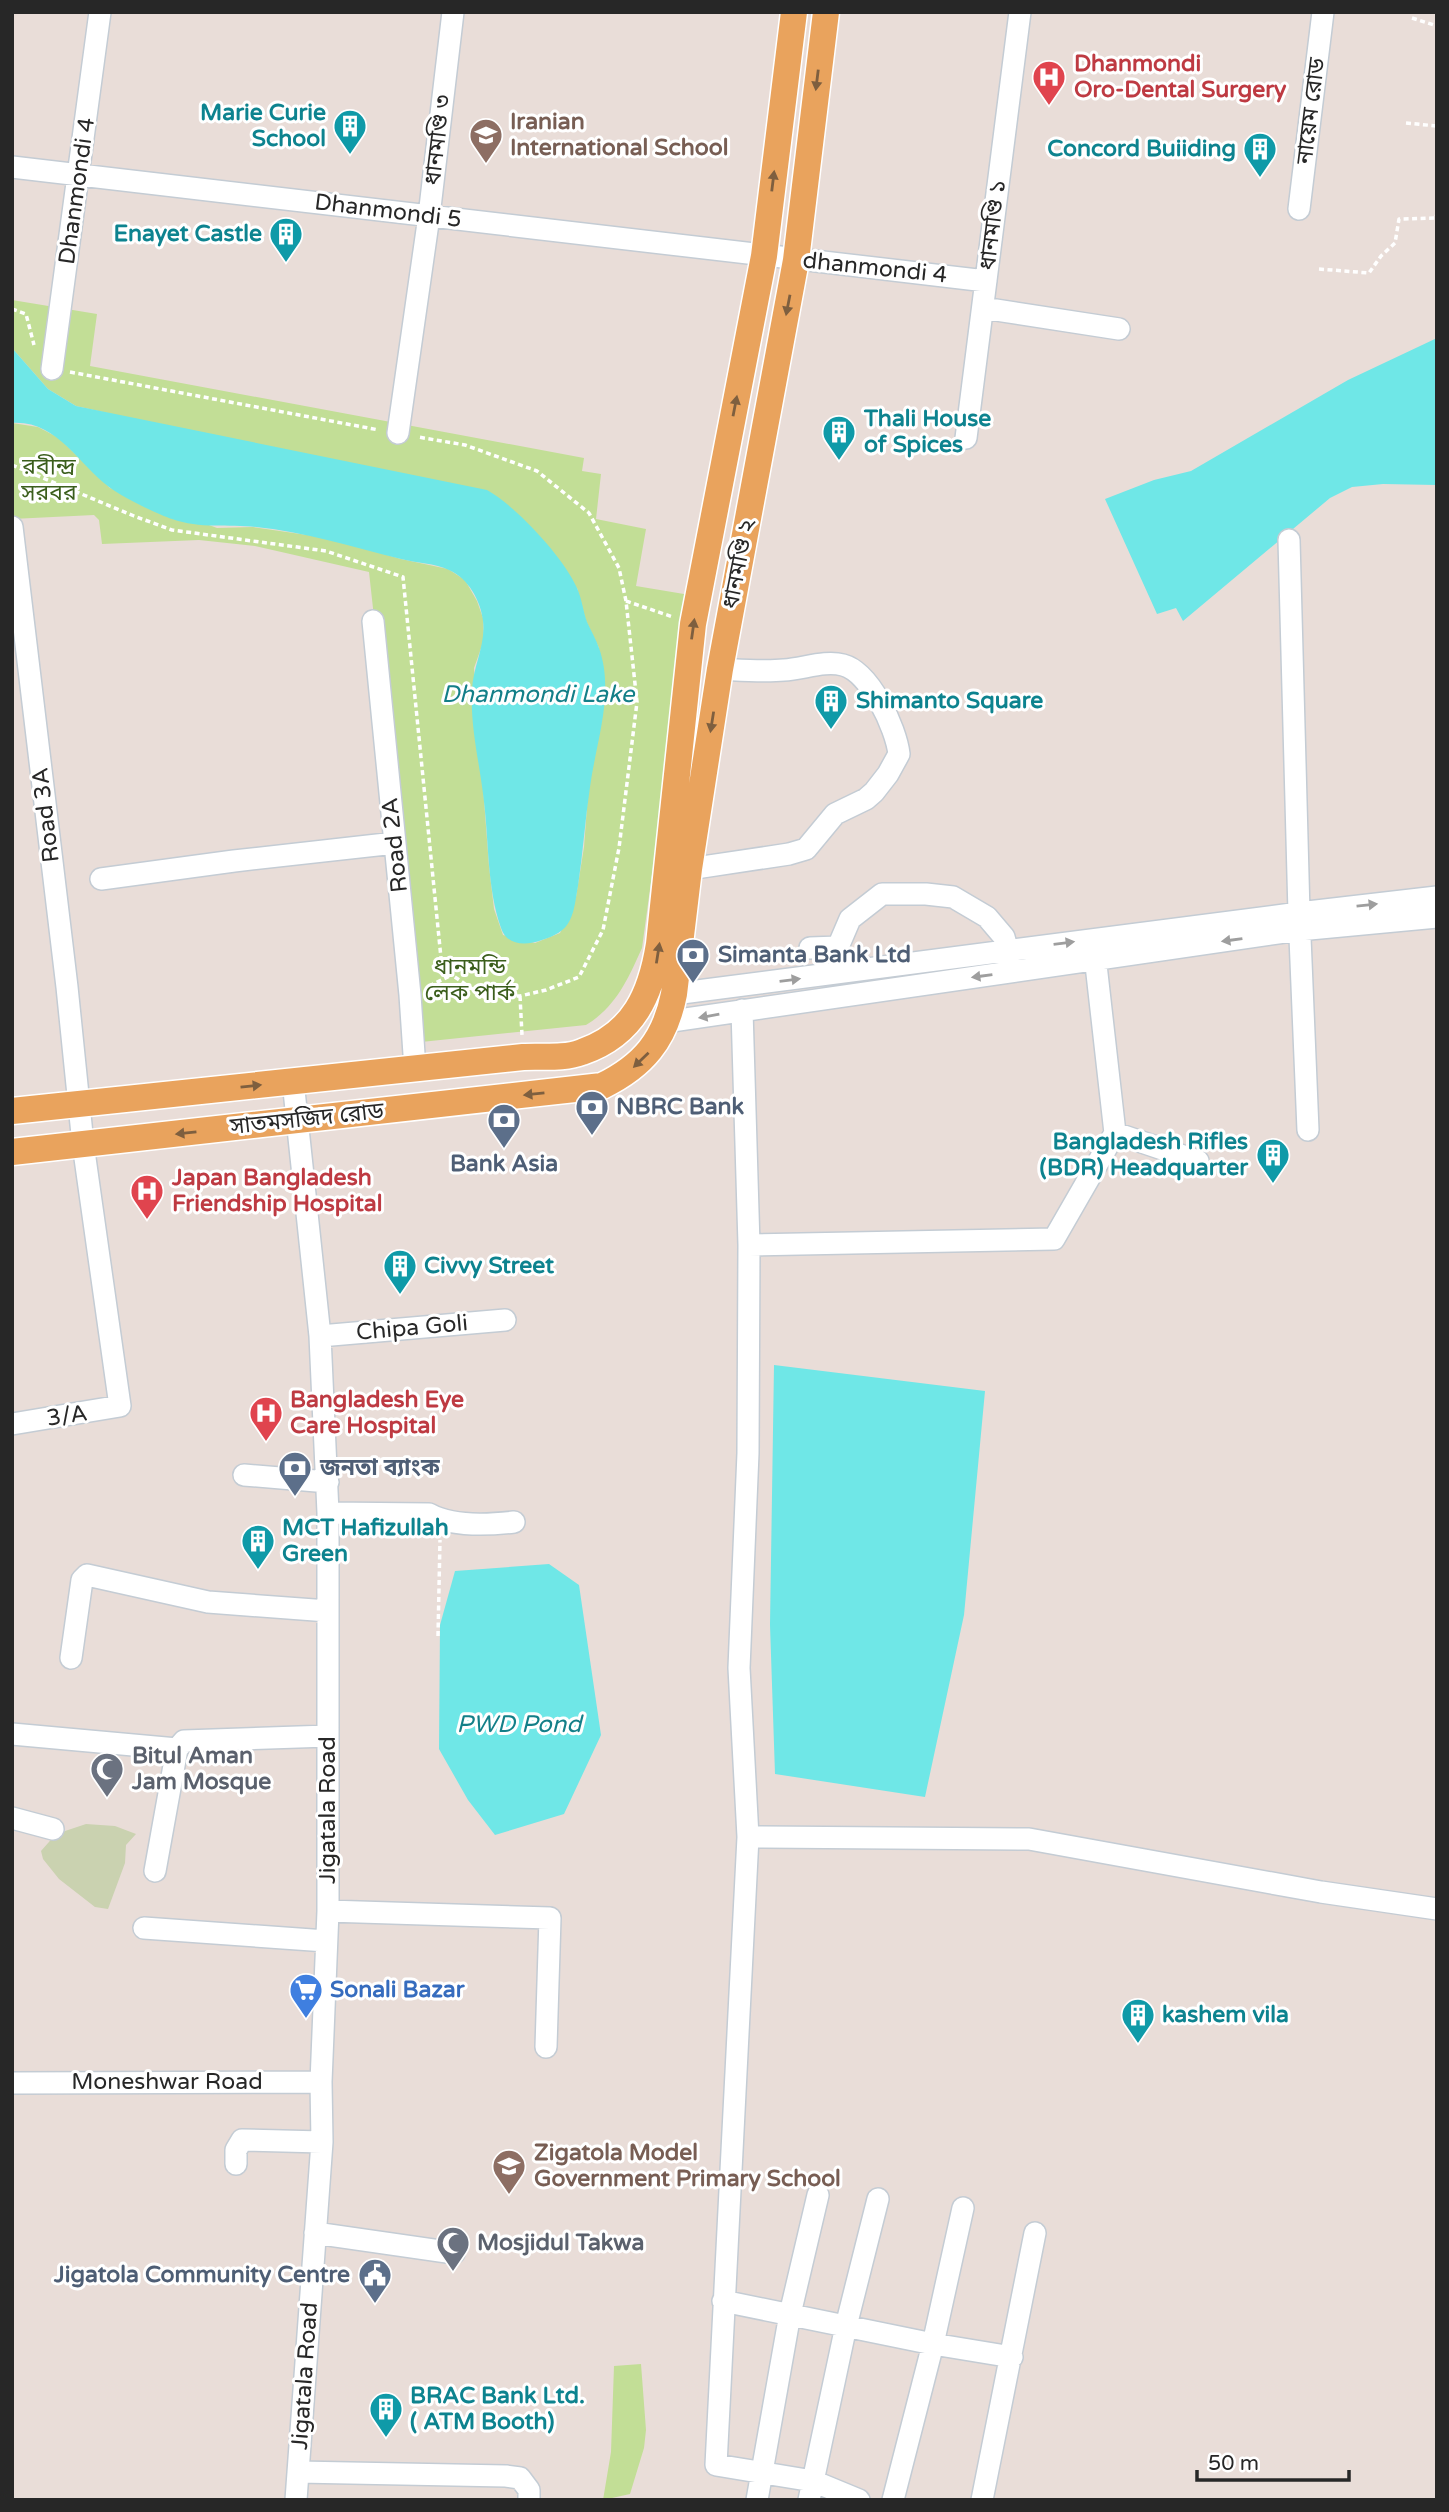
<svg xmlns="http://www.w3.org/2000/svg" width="1449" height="2512" font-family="'Varela Round','Noto Sans Bengali',sans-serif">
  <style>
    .green { fill: #c2de96 }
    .cemetery { fill: #cad2b0 }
    .water { fill: #6fe7e7 }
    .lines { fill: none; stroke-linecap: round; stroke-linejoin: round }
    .minor-casing { stroke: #c4ccd4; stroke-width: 24 }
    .major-casing { stroke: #fff; stroke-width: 29 }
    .path { stroke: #fff; stroke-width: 3.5; stroke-dasharray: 5 3.5; stroke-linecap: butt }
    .minor { stroke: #fff; stroke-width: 21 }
    .major { stroke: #e9a35d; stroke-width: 26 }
    .oneway { fill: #7e5f3f }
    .oneway2 { fill: #9e9e9e }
    .labels { text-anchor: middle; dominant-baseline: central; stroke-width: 6; stroke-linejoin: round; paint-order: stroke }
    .health-label { font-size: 23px; font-weight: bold; fill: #be3a42; stroke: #fff; text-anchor: start }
    .street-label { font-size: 23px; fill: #272727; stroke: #fff }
    .culture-label { font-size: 23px; font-weight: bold; fill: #0d838f; stroke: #fff; text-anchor: start }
    .education-label { font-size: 23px; font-weight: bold; fill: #785e54; stroke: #fff; text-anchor: start }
    .park-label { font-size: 23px; fill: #3b5e1c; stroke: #fff }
    .service-label { font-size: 23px; font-weight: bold; fill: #4e5e75; stroke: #fff; text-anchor: start }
    .worship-label { font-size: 23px; font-weight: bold; fill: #5b616d; stroke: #fff; text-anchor: start }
    .shop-label { font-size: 23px; font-weight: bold; fill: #366cbe; stroke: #fff; text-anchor: start }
    .water-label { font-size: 24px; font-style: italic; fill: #137f88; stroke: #fff }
  </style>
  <rect width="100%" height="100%" fill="#e9ddd8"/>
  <!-- green -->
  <path class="green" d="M12,300L97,314L90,366L584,458L582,471L601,474L596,519L646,529L636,586L690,595L642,948C628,979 616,1007 586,1025L421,1042L369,572L255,546L199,540L102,544L99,520L94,515L12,519V423L38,427L59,438L110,488L217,528L253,527L328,538L401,559L448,569L465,580L477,601L483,618L484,640L474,668L489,866L494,909L503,935L535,943L560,933L576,897L584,847L599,648L586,621L577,588L125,417L76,406L48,389L12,348Z
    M641,2364L646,2430L644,2448L630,2494L603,2500L611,2452L614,2366Z"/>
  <!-- cemetery -->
  <path class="cemetery" d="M86,1824L115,1826L136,1834L126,1845L125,1863L108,1909L95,1907L59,1879L43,1859L41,1851L56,1834Z"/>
  <!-- water -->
  <path class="water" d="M1437,338V485L1383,484L1352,487L1330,498L1183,621L1176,608L1157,614L1105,499L1154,480L1191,471L1348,380Z
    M12,348L48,389L76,406L487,490C516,506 564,558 577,588C582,599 583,611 587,622C591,631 596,639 599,648C615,693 596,742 590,787C585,820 583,853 578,886C576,896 575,910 570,920C564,932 554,936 542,940C526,946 507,946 501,928C487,887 489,844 484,802C480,764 470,728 472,690C473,666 486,645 483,621C481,601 468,578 449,570C435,563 416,563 401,559C353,547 306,532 256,527C228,524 200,529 172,519C157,514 122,497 109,487C78,464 57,420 12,423Z
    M774,1365L985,1391L964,1615L925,1797L775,1774L770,1625Z
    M549,1564L579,1585L601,1735L564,1814L495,1835L468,1800L439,1749L440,1625L455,1571Z"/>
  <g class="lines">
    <defs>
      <path id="minor" d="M12,167L986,281
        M1299,209L1323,12
        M983,308L1119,329
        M52,369L100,12
        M398,433L429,216L453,12
        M966,438L1020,12
        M12,527L67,987L83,1144L120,1406L12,1424
        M1289,540L1299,913L1308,1130
        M373,621L410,995L415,1069
        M689,869L789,854L806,849L835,814L866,799L874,792L888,774L899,754C896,728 870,672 843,665C825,660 803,669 784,670C763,672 741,670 720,669
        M101,879L234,861L395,843
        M810,948L838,947L850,919L882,894H926L953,897L987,917L1004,937L1011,963
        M674,994L1299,913L1437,897
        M742,1010L749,1245L748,1453L739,1668L748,1837L716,2465L813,2481L859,2500
        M665,1022L1299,930L1437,917
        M293,1081L320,1336L328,1513V1911L321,2082L322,2142L296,2500
        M1115,1133L1198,1161
        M749,1245L1054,1239L1115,1133L1094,947
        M320,1336L505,1320
        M244,1475L328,1482
        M328,1513L429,1514C452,1527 488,1525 514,1522
        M71,1658L82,1580L87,1575L208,1602L328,1611
        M12,1734L177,1749
        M177,1749L184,1741L328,1736
        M12,1818L53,1829
        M748,1837L1029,1839L1321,1892L1437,1909
        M155,1871L177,1749
        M328,1911L550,1918L546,2047
        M144,1928L326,1941
        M12,2083L321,2082
        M236,2164V2150L242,2140L322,2142
        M315,2233L454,2253
        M723,2301L933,2344L1012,2357
        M298,2472L506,2476L520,2478L529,2490V2500
        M757,2500L790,2314L818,2195
        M809,2500L846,2326L878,2199
        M893,2500L933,2344L963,2208
        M982,2500L1035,2233"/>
      <path id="major" d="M12,1111L523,1057C542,1056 564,1059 582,1052C634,1034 651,994 659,944L693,624L764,256L794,12
        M12,1152L602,1086C643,1066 665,1040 674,994L689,869L720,669L796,260L826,12"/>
    </defs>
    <!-- minor casing -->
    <use href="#minor" class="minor-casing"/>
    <!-- major casing -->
    <use href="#major" class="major-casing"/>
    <!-- path -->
    <path class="path" d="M1412,18L1437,26
      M1406,123L1437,126
      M1319,269L1369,273L1381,256L1395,243L1399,219L1436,218L1437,213
      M12,309L26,314L34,345
      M70,372L379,430
      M12,465L134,516L172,530L326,551L403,577L441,958L452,975L484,997L520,996L546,990L579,977L603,930L619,848L637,702L626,601L619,568L589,513L537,471L465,445L418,437
      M626,601L673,617
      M429,986L452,975
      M520,996L522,1035
      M438,1636L440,1540"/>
    <!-- minor -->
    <use href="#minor" class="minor"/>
    <!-- major -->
    <use href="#major" class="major"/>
  </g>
  <!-- one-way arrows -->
  <defs><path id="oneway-solid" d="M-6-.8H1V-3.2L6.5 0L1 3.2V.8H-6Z" transform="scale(1.75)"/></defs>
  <g class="oneway">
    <use href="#oneway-solid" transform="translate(817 80) rotate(97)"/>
    <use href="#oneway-solid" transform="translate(773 181) rotate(-83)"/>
    <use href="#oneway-solid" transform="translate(788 305) rotate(101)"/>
    <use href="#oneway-solid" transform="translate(735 406) rotate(-79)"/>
    <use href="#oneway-solid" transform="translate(693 629) rotate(-82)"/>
    <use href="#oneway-solid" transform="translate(712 722) rotate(99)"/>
    <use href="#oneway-solid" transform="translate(658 953) rotate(-81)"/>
    <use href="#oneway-solid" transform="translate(641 1060) rotate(136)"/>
    <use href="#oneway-solid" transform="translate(251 1086) rotate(-6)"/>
    <use href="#oneway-solid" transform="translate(534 1094) rotate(174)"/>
    <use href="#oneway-solid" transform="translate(186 1133) rotate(174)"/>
  </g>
  <g class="oneway2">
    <use href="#oneway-solid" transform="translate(1367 905) rotate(-6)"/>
    <use href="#oneway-solid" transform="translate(1232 940) rotate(172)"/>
    <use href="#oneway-solid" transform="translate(1064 943) rotate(-7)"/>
    <use href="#oneway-solid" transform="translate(982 976) rotate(172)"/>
    <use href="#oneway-solid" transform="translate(790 980) rotate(-7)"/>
    <use href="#oneway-solid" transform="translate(709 1016) rotate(170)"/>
  </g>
  <!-- icons -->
  <defs>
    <symbol id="hospital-pin" viewBox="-11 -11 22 30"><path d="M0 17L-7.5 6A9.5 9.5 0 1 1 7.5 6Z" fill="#e0444e" stroke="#fff"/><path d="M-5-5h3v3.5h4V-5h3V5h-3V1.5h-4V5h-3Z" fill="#fff"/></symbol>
    <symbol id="building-pin" viewBox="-11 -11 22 30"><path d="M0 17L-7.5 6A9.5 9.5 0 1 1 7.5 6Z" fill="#0f9aa8" stroke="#fff"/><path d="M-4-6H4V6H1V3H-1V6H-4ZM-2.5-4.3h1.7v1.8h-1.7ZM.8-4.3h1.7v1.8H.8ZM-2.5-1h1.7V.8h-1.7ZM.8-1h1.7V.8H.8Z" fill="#fff"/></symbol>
    <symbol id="school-pin" viewBox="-11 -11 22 30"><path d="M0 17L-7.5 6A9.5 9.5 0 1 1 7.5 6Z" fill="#8d6e63" stroke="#fff"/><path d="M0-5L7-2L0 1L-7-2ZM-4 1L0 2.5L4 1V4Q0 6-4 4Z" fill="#fff"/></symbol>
    <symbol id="bank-pin" viewBox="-11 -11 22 30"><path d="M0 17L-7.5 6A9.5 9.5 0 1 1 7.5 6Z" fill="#5c6f8a" stroke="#fff"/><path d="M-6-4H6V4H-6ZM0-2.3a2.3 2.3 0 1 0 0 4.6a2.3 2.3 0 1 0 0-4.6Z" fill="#fff"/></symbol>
    <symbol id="mosque-pin" viewBox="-11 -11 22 30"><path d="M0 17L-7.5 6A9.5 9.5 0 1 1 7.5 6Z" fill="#6b7280" stroke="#fff"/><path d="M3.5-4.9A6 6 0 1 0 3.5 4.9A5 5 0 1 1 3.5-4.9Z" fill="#fff"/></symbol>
    <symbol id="supermarket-pin" viewBox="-11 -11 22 30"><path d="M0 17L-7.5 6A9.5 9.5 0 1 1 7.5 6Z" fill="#3f7fe0" stroke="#fff"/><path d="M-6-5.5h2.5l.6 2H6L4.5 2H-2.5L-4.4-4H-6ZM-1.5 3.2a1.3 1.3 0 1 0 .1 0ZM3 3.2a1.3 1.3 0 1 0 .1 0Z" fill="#fff"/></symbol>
    <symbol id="civic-pin" viewBox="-11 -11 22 30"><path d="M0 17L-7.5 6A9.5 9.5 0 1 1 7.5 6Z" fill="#5c6f8a" stroke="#fff"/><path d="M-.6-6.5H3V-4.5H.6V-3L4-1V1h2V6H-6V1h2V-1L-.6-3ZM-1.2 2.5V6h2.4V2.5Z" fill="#fff"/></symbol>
  </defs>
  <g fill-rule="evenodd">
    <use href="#hospital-pin" x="1030" y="58" width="38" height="52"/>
    <use href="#building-pin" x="331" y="107" width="38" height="52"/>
    <use href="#school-pin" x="467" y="116" width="38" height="52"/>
    <use href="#building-pin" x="1241" y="130" width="38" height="52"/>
    <use href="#building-pin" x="267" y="215" width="38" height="52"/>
    <use href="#building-pin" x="820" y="413" width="38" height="52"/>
    <use href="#building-pin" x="812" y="682" width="38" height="52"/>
    <use href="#bank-pin" x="674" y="936" width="38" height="52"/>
    <use href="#bank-pin" x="573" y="1088" width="38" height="52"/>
    <use href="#bank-pin" x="485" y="1101" width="38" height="52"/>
    <use href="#building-pin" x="1254" y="1136" width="38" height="52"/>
    <use href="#hospital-pin" x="128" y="1172" width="38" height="52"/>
    <use href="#building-pin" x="381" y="1247" width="38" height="52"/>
    <use href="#hospital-pin" x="247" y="1394" width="38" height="52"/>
    <use href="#bank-pin" x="276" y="1449" width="38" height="52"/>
    <use href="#building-pin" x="239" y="1522" width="38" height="52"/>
    <use href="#mosque-pin" x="88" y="1750" width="38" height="52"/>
    <use href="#supermarket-pin" x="287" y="1971" width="38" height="52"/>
    <use href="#building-pin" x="1119" y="1996" width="38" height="52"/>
    <use href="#school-pin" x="490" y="2147" width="38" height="52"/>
    <use href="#mosque-pin" x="434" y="2224" width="38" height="52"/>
    <use href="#civic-pin" x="356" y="2256" width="38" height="52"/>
    <use href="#building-pin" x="367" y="2390" width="38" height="52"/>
  </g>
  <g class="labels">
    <!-- health labels -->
    <g class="health-label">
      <text x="1074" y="64">Dhanmondi<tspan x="1074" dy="26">Oro-Dental Surgery</tspan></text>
      <text x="172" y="1178">Japan Bangladesh<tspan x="172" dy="26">Friendship Hospital</tspan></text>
      <text x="290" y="1400">Bangladesh Eye<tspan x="290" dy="26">Care Hospital</tspan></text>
    </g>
    <!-- street labels -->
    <g class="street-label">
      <text transform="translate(1311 111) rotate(-83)">নায়েম রোড</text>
      <text transform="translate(438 140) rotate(-83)">ধানমণ্ডি ৩</text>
      <text transform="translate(77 191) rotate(-82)">Dhanmondi 4</text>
      <text transform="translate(388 211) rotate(7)">Dhanmondi 5</text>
      <text transform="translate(993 225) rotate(-83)">ধানমণ্ডি ১</text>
      <text transform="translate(875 268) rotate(6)">dhanmondi 4</text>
      <text transform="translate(739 564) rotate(-79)">ধানমণ্ডি ২</text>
      <text transform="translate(46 815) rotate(-97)">Road 3A</text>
      <text transform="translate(395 845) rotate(-96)">Road 2A</text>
      <text transform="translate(307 1119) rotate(-6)">সাতমসজিদ রোড</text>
      <text transform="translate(412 1328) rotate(-5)">Chipa Goli</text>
      <text transform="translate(67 1416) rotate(-8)">3/A</text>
      <text transform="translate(328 1810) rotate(-90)">Jigatala Road</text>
      <text x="167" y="2082">Moneshwar Road</text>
      <text transform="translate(305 2376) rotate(-86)">Jigatala Road</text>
    </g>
    <!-- culture labels -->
    <g class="culture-label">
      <text x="326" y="113" text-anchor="end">Marie Curie<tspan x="326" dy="26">School</tspan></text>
      <text x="1236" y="149" text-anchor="end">Concord Buiiding</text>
      <text x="262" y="234" text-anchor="end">Enayet Castle</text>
      <text x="864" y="419">Thali House<tspan x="864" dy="26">of Spices</tspan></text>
      <text x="856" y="701">Shimanto Square</text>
      <text x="1248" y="1142" text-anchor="end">Bangladesh Rifles<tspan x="1248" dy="26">(BDR) Headquarter</tspan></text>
      <text x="424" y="1266">Civvy Street</text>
      <text x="282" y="1528">MCT Hafizullah<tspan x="282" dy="26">Green</tspan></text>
      <text x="1162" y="2015">kashem vila</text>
      <text x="410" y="2396">BRAC Bank Ltd.<tspan x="410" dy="26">( ATM Booth)</tspan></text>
    </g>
    <!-- education labels -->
    <g class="education-label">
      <text x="510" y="122">Iranian<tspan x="510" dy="26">International School</tspan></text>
      <text x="534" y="2153">Zigatola Model<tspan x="534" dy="26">Government Primary School</tspan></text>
    </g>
    <!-- park labels -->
    <g class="park-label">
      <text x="49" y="467">রবীন্দ্র<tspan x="49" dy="26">সরবর</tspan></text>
      <text x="470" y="967">ধানমন্ডি<tspan x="470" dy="26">লেক পার্ক</tspan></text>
    </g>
    <!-- service labels -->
    <g class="service-label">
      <text x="718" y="955">Simanta Bank Ltd</text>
      <text x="616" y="1107">NBRC Bank</text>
      <text x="504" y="1164" text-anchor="middle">Bank Asia</text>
      <text x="320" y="1468">জনতা ব্যাংক</text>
      <text x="350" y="2275" text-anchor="end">Jigatola Community Centre</text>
    </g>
    <!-- worship labels -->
    <g class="worship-label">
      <text x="132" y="1756">Bitul Aman<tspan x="132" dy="26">Jam Mosque</tspan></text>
      <text x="477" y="2243">Mosjidul Takwa</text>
    </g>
    <!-- shop labels -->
    <g class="shop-label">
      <text x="330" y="1990">Sonali Bazar</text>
    </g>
    <!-- water labels -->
    <g class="water-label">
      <text x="538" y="694">Dhanmondi Lake</text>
      <text x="519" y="1724">PWD Pond</text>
    </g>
  </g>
  <!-- border -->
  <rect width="1449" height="2512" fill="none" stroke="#272727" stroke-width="28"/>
  <!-- scale -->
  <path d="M1197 2470v10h152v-10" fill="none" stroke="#272727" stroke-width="3.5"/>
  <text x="1208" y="2470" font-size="21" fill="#272727" stroke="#ffffff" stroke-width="5" paint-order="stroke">50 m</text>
</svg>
